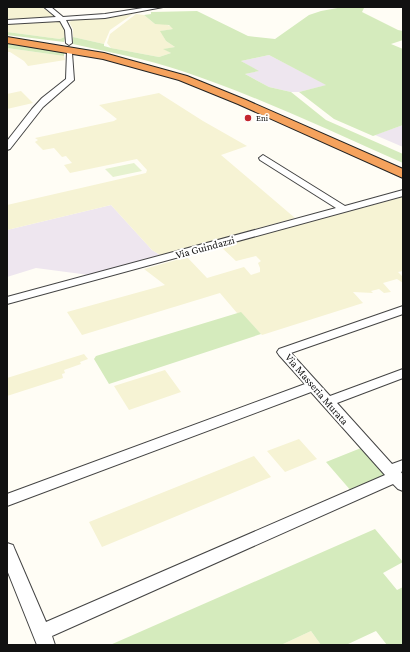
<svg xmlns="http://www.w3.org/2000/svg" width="410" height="652" font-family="'Crimson Pro',serif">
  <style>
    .industrial { fill: #eee6ef }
    .farmland { fill: #f6f3d4 }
    .green { fill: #d5ebbd }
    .pitch { fill: #e6f2cf }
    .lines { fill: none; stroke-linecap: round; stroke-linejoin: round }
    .minor-casing { stroke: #444; stroke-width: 2 }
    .highway-casing { stroke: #222; stroke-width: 2 }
    .minor { fill: #fff; fill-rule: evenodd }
    .highway { fill: #f5a25d; fill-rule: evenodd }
    .poi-dot { fill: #c4262e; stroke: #fff; stroke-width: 1.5 }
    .labels { text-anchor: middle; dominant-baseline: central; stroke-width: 4; stroke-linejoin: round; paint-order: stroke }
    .far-poi-label { font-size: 9px; fill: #111; stroke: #fff; text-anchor: start }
    .street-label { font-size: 11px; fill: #111; stroke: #fff }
  </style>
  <rect width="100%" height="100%" fill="#fffdf5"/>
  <!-- industrial -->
  <path class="industrial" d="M269,55L327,85L299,92H291L269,87L245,74L258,71L241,61Z
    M403,125V147L375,135Z
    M111,205L152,250L160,255L89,275L36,268L7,277V230Z"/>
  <!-- farmland -->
  <path class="farmland" d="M7,7H42L55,17L7,21Z
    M133,14L110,30L104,44L73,37V29L69,22L74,20Z
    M136,14L144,15L155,24L162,23L173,27V29L161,31L166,41L175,47L164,49L171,53L159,57L111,48L107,43L110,34Z
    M56,20L57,22L60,21L65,30V37L60,39L7,32V22Z
    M7,48L64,56L65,60L28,66L24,61L10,52H7Z
    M21,91L33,103L7,109V94Z
    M159,93L203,121L247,146L221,155L295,218L160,255L152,250L111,205L7,230V205L146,173L147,170L137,159L70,173L64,165L72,163L66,156L62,157L54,148L43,150L35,142L38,140L35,138L114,121L117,119L99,105Z
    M403,197V271L398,272L403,277V283L397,279L383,283L391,292L384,293L379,289L371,291L373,293L353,292L363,303L262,335L241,313H237L220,293L82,335L67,312L165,285L144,269L187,257L207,278L244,267L251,275L260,272V268L258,263L261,261L256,256L236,261L220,246Z
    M84,354L88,359L80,362L81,364L64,370L65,373L62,374L63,378L7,396V378Z
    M165,370L181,392L129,410L114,386Z
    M299,439L317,459L285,472L267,451Z
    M254,456L271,477L102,547L89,522Z
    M311,631L321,645H281Z"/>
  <!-- green -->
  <path class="green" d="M343,7H369L364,8L362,12L398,30L403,31V40L391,44L403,49V125L373,136L334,119L299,92L326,85L269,55L241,61L259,71L245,74L269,87L291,92L326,120L403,154V163C330,131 257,96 182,71C146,59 109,52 73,44V37L104,44V46L111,48L159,57L171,53L163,49L175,47L166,41L160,31L173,29L169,25L155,24L144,15L151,14V12L197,11L248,36L275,39L309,15L321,11Z
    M7,32L60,39L65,37L64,42L7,35Z
    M7,42L64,51V56L7,48Z
    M241,312L261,334L109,384L94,359L96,356Z
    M361,448L388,476L352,492L326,462Z
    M375,529L403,562L383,573L397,590L403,587V645H387L376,631L346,645H321L311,631L281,645H110Z"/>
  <!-- pitch -->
  <path class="pitch" d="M134,163L142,171L113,177L105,169Z"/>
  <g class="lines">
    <defs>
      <path id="minor" d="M44,7H51L63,17L105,14L149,7H163L105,18L66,20L71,30L72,43L69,45L66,43L65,30L60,21L7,24V20L56,17Z
        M67,52L72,53L74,80L43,107L10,149L7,150V141L32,109L42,98L66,79Z
        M263,155L345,206L403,190V196L7,304V297L336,208L260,160L259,158Z
        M403,306V314L291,353L330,396L403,369V378L337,403L392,464L403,460V471L401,472L403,475V491L398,489L393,484L52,636L55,645H37L7,570V543L13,545L15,550L46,622L385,475L311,392L7,506V494L305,384L279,355L277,352L279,349Z"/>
      <path id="highway" d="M7,37L104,53L187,76L246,100L403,169V178L238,104L179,80L103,59L7,43Z"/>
    </defs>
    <!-- minor casing -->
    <use href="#minor" class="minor-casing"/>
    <!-- highway casing -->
    <use href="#highway" class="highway-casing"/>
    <!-- minor -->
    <use href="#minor" class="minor"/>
    <!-- highway -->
    <use href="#highway" class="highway"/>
  </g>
  <!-- markers -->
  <circle class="poi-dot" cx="248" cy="118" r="4"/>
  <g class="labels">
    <!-- far-poi labels -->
    <g class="far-poi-label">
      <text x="256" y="118">Eni</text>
    </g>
    <!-- street labels -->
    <g class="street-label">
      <text transform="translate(205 247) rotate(-15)">Via Guindazzi</text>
      <text transform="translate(317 389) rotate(49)">Via Masseria Murata</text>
    </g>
  </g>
  <!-- border -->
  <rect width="410" height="652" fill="none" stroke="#111111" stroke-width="16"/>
</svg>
